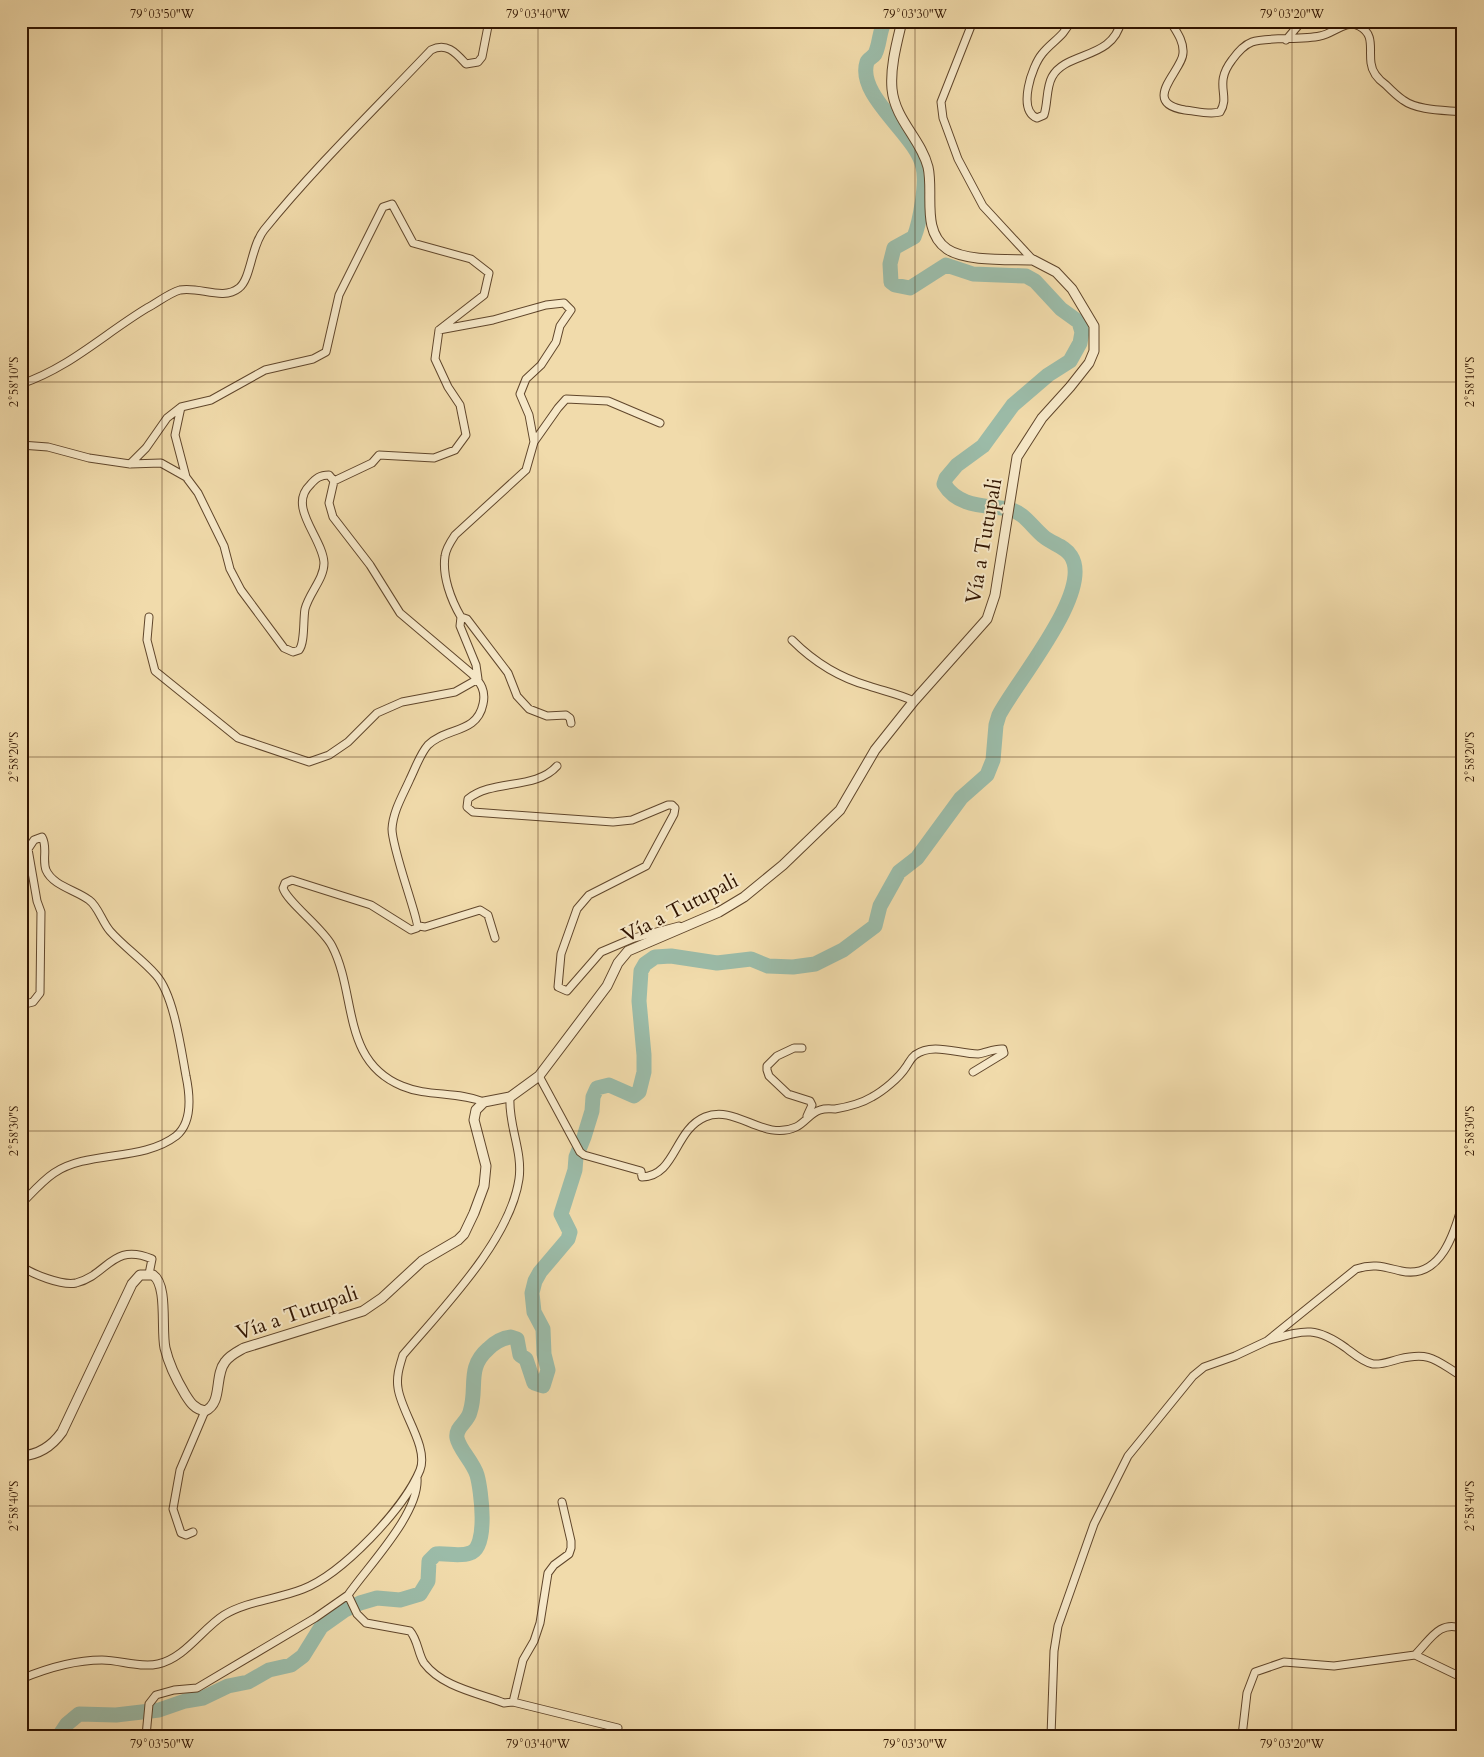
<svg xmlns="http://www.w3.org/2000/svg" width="1484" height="1757" font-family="Cardo,serif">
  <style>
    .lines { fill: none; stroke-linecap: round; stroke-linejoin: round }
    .river { stroke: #9bbba8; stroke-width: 15 }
    .minor-casing { stroke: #60462b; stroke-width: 9 }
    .tertiary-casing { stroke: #60462b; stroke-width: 11 }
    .minor { stroke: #f6e8c8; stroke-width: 7 }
    .tertiary { stroke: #f6e8c8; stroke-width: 9 }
    .ticks { fill: none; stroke: #301400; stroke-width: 1; stroke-opacity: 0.45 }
    .labels { text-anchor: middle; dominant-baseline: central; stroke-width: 4; stroke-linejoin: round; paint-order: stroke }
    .street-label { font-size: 21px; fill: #301400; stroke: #f6e8c8 }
    .neatline { fill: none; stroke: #301400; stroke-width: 2 }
    .ticks-label { font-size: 12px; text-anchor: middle; fill: #301400 }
  </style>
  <rect width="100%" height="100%" fill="#f1dbab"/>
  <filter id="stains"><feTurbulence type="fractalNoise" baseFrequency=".004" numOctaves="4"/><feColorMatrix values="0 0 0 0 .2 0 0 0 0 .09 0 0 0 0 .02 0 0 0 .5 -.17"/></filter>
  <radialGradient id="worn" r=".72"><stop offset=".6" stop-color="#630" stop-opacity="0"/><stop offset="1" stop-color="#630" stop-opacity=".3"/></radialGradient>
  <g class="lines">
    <!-- river -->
    <path class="river" d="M59,1736L67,1724L79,1714L116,1715L159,1710L185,1701L203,1698L228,1686L248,1682L269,1670L291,1665L303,1656L321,1627L345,1610L360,1603L377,1598L400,1600L420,1594L428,1581L429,1561L436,1554C447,1553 460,1557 470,1553C489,1548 481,1489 477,1475C473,1462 459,1449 457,1438C455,1427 468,1422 470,1412C478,1388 466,1368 488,1349C494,1343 503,1338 511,1337L517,1339L520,1355L526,1359L534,1383L543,1386L548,1370L544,1354L543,1329L534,1312L532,1293L535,1281L540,1272L568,1239L570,1232L561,1214L575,1170L576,1157L584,1137L592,1111L593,1097L597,1088L609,1085L634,1096L639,1092L644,1072V1055L639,1001L641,971L645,964L655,957L671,956L717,963L751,959L768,966L793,967L815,964L843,950L875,926L880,906L899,872L917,858L961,798L987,775L993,760L996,725L999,715C1015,683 1094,591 1071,556C1065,546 1052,544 1043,536C1031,526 1024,512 1008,509C984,505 958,507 944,484L946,478L957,465L983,446L1013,405L1048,375L1070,361L1080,343L1082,332L1079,322L1061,309L1035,281L1026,276L973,274L946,265L910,288L895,285L891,282L890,264L894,248L914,237C920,222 927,183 923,167C917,135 856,96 867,62C868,59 873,57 875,54C880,44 879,31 885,21"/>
    <defs>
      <path id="minor" d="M973,21L941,102L943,118L958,159L983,206L1033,260
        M1070,21C1065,36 1051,42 1042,54C1032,66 1017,110 1037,118L1044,115C1048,103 1046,88 1052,77C1066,51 1113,60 1121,21
        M1170,21C1176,31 1184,41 1183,53C1183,70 1139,103 1185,110C1196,111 1209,115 1220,112C1231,95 1213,85 1232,60C1237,53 1244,45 1252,42C1266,37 1302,40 1320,36C1333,34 1346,19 1359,26C1375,34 1369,49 1371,63C1372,72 1379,80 1386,85C1391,90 1397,96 1403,100C1418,111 1445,110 1463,112
        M1286,40L1302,21
        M439,330L493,320L546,305L564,303L571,310L560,326L556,342L541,365L526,379L520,394L529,415L534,442
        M21,384C69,368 104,334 147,308C157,303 169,293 180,290C199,286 223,301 239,288C251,279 251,246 264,230C315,167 375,109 431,50C447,42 456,53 466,64L478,62L482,57L489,21
        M181,407L175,435L186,477
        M21,445L48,447L89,458L130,464L161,463L186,477L198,493L224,546L230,569L241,590L284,648L293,652L299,650C305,643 303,620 305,609C309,593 324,579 324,563C323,538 287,507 310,485C316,478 320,475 329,475L334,481L329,503L333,517L370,565L400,613L472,674C481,683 486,691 483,704C477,734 446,727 428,745C420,754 415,769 410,779C403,795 393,811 392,829C392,850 420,922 417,928L411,930L371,905L292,880L285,883L283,888C287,902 323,928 332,946C357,994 341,1061 402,1086C428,1097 457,1091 484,1102
        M130,464L146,448L167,418L181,407L211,400L265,370L313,359L326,352L339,295L383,207L392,204L413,243L471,259L489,273L484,295L439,330L435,359L448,387L460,405L466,435L455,450L434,458L379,455L372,463L334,481
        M149,617L147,640L155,671L238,738L309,762L329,755L348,742L377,713L402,702L455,692L478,679L476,665L460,626L461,617L467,619L508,673L517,696L529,709L547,716L566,715L570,718L571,723
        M461,617C451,600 442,576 445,556C446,548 451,541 455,535L526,470L534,442L558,408L566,399L608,401L660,423
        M792,640C813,661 840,678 869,686C884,691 899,694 914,701
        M557,766C536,790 492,779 468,799L467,807L473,812L613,822L632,820L668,805H672L675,808L674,814L646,866L589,895L577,909L561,954L558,987L567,991L601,952L634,938L679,926
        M419,926L425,927L480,910L488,915L495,938
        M21,978V997
        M21,1005L33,1002L40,993L41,912L37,901L28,849L34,840L42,837C48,847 42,859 46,870C53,886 76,890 89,900C98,906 102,922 110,931C124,947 142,959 156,975C174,995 181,1049 186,1076C190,1095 193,1122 176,1136C142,1162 88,1150 54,1173C42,1181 31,1194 21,1204
        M802,1048H794L777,1056L767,1066V1070L769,1076L788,1094L810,1101L812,1105L807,1116
        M539,1076L580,1152L584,1155L641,1171L642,1177C676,1176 674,1130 705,1117C736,1104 763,1142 796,1127C805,1123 810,1113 820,1110C826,1108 830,1109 835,1109C847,1107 862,1103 872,1097C883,1091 899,1078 906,1067C909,1063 910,1059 915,1055C933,1042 958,1054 978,1054C986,1053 995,1048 1003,1049L1004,1053L1001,1055L973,1072
        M21,1266C32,1274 62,1286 76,1283C108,1275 112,1242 152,1259L149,1274
        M1270,1340C1305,1330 1315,1326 1346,1348C1354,1354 1363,1362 1373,1364C1382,1365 1391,1361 1399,1359C1432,1351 1436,1361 1463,1377
        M417,1478C420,1513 368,1566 348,1595L357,1614L366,1623L410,1631C418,1640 418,1654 424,1663C442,1687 478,1693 504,1703L513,1702L523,1660L534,1641L540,1623L548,1573L554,1565L569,1554L571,1548V1541L562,1502
        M193,1532L186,1535L181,1533L173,1509L180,1470L205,1411
        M1415,1655C1430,1640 1440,1619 1463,1629
        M21,1679C45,1669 75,1660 102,1660C120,1660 139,1668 158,1664C185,1658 202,1629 224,1615C247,1601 278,1599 303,1589C342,1574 404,1509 420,1470C429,1447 401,1412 398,1388C396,1376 400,1365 403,1355C443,1308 510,1240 519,1179C523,1151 508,1125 510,1097
        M513,1702L618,1728
        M146,1736L149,1704L156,1695L174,1690L197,1688L315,1618L348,1595
        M1051,1736L1054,1651L1058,1626L1094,1524L1128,1456L1193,1376L1204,1367L1235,1356L1267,1341L1356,1269C1374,1263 1384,1267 1401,1271C1441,1280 1455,1232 1463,1202
        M1242,1736L1247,1693L1255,1672L1284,1662L1334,1666L1415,1655L1463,1678"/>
      <path id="tertiary" d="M21,1456C38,1455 52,1446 62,1432L132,1284L140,1275H153C168,1285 161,1330 165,1348C169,1365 176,1379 185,1394C190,1402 194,1409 205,1411C223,1403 214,1376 225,1362C230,1355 237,1352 244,1348L363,1311L382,1298L422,1261L458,1240L464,1234L474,1213L484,1186L486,1166L474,1120L476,1110L484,1102L510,1097L539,1076L607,986L618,963L628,951L719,912L744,897L783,865L840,810L875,750L914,701L987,619L995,595L1017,457L1042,418L1070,387L1089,363L1094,351V326L1072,289L1056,272L1033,260C1010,259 966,262 947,249C921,231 934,193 928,167C921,139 895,120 892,89C890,67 897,42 902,21"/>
    </defs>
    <!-- minor casing -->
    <use href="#minor" class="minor-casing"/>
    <!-- tertiary casing -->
    <use href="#tertiary" class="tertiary-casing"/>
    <!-- minor -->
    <use href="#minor" class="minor"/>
    <!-- tertiary -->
    <use href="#tertiary" class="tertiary"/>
  </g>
  <!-- ticks -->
  <path class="ticks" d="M162,21V1736M538,21V1736M915,21V1736M1292,21V1736M21,382H1463M21,757H1463M21,1131H1463M21,1506H1463"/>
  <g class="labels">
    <!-- street labels -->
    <g class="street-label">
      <text transform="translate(984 541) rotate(-80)">Vía a Tutupali</text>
      <text transform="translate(680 908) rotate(-27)">Vía a Tutupali</text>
      <text transform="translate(297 1313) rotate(-19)">Vía a Tutupali</text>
    </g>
  </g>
  <!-- margin -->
  <rect width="1484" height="1757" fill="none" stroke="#f1dbab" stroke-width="55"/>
  <rect x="28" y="28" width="1428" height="1702" class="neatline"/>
  <g class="ticks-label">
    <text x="162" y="18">79°03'50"W</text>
    <text x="538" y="18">79°03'40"W</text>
    <text x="915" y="18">79°03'30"W</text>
    <text x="1292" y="18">79°03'20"W</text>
    <text transform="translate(14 382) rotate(-90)" y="4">2°58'10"S</text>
    <text transform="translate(1470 382) rotate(-90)" y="4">2°58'10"S</text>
    <text transform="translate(14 757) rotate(-90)" y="4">2°58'20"S</text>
    <text transform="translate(1470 757) rotate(-90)" y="4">2°58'20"S</text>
    <text transform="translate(14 1131) rotate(-90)" y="4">2°58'30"S</text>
    <text transform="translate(1470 1131) rotate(-90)" y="4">2°58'30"S</text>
    <text transform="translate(14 1506) rotate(-90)" y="4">2°58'40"S</text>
    <text transform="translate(1470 1506) rotate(-90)" y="4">2°58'40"S</text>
    <text x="162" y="1748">79°03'50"W</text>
    <text x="538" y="1748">79°03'40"W</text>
    <text x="915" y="1748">79°03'30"W</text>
    <text x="1292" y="1748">79°03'20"W</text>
  </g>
  <rect width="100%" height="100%" filter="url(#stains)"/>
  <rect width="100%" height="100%" fill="url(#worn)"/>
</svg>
